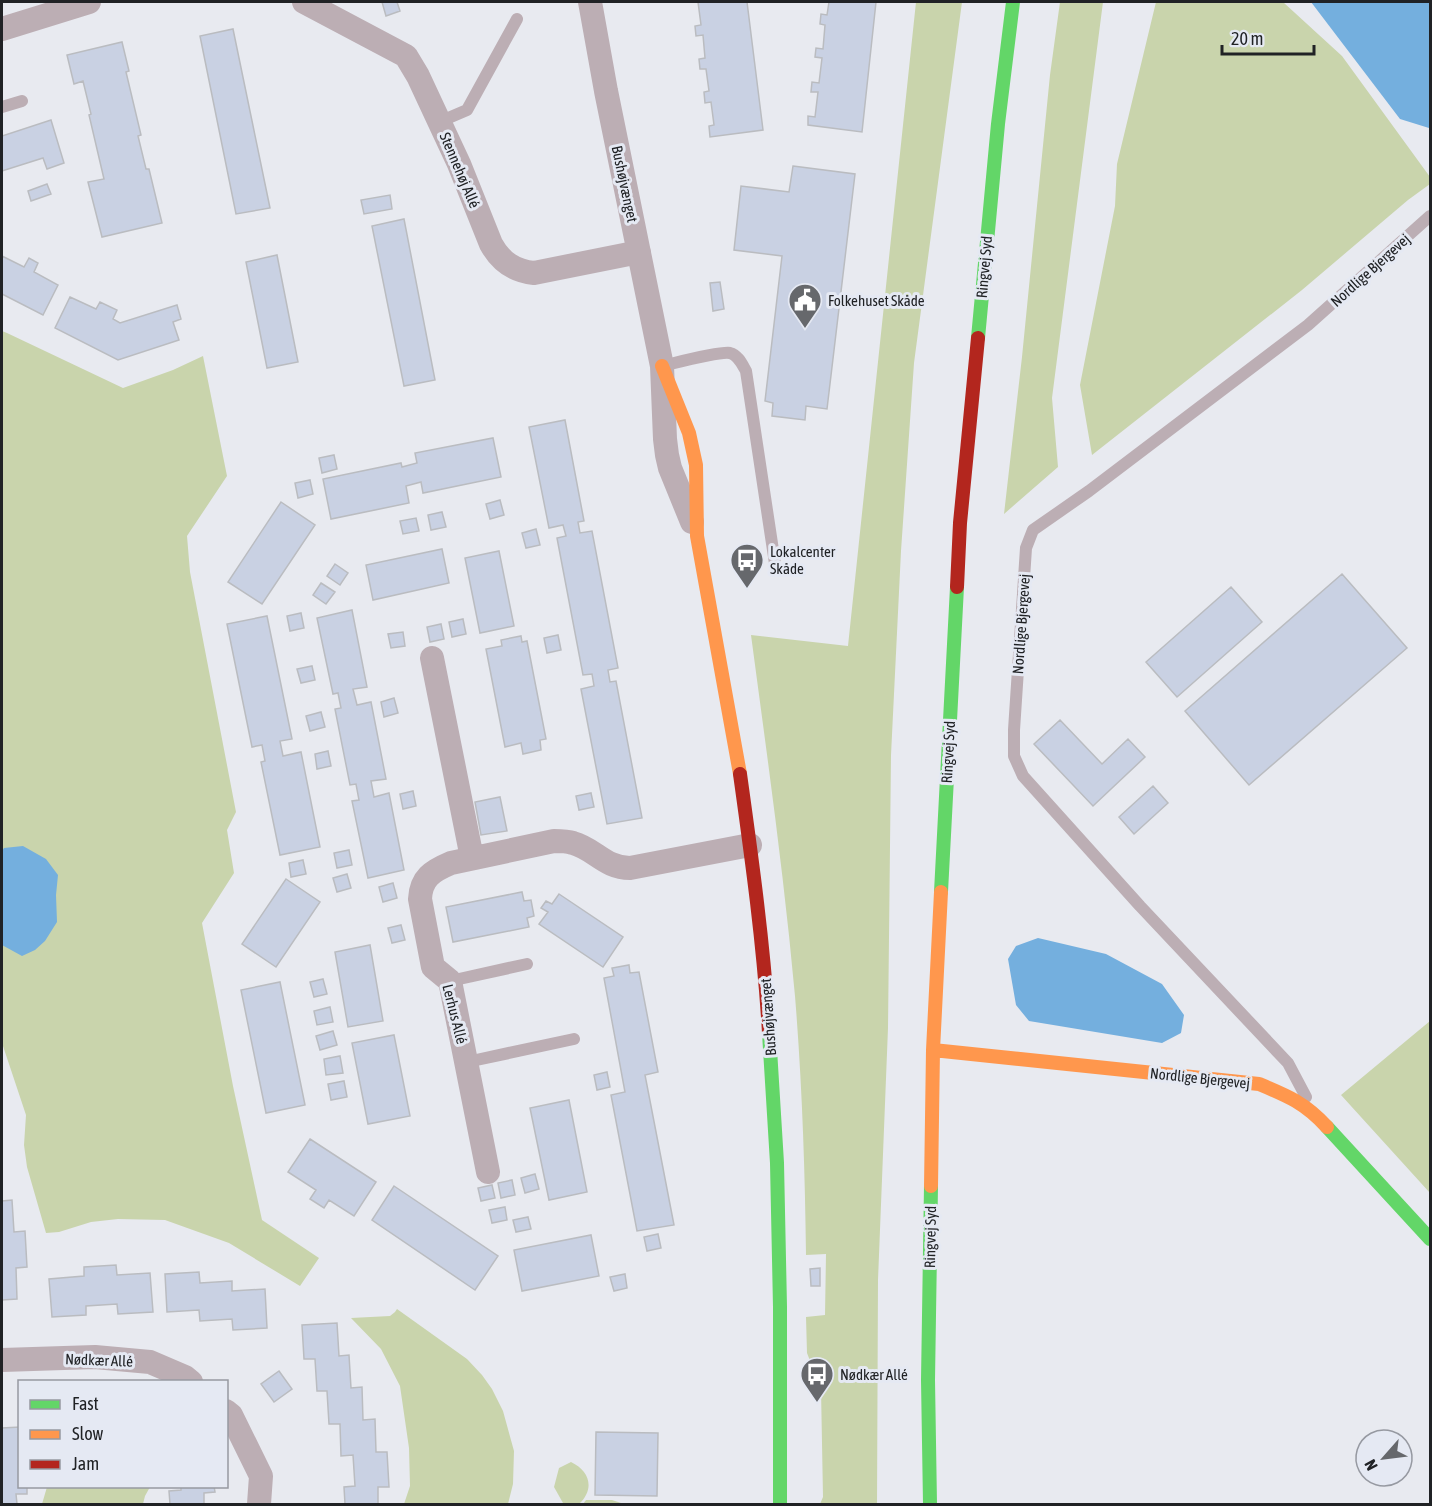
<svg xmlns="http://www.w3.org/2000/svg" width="1432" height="1506" font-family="'Asap Condensed',sans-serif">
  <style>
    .green { fill: #c9d4ac }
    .water { fill: #74afde }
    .building { fill: #c9d1e3; stroke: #babcc0; stroke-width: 1.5 }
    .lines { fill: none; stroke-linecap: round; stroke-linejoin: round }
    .lane { stroke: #bcaeb4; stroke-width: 12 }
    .street { stroke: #bcaeb4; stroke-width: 24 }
    .fast { stroke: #63d668; stroke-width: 14 }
    .slow { stroke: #ff974d; stroke-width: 14 }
    .jam { stroke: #b3261e; stroke-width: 14 }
    .labels { text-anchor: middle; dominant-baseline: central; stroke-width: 6; stroke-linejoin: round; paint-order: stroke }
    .street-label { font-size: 15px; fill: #202225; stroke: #e5e9f3 }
    .poi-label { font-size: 15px; fill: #202225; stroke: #e5e9f3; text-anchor: start }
  </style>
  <rect width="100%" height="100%" fill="#e8eaf0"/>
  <!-- green -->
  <path class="green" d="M916,2H962L914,363L901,551L891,755L888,1028L878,1280L877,1504H820L823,1497L821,1389L807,1353L806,1317L825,1315L826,1254L806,1255C805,1169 802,1082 795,996C784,875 767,755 751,635L848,646Z
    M1060,2H1103L1052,398L1058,467L1004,514L1022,357L1050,75Z
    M1156,2H1283L1342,56L1430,177V184L1408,200L1302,290L1092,455L1080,385L1115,206L1117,164Z
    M2,331L7,333L123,388L173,370L203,356L227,476L187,536L190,572L236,812L227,830L234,873L202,923L233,1086L262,1220L319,1258L300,1286L229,1243L165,1220L118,1219L91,1222L59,1232L46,1233L27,1167L24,1145L26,1115L2,1043Z
    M1430,1021V1193L1341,1095Z
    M397,1309L467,1359L482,1375L492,1389L503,1411L514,1451L513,1484L508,1504H404L410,1486L409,1448L400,1386L381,1349L351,1318L390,1316L395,1312Z
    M571,1462C590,1471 595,1489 579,1504L563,1503L554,1487L559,1468Z
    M47,1487V1486L150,1487L145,1496L143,1504H42Z
    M586,1500H612L624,1504H583Z"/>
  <!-- water -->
  <path class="water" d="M1311,2H1430V127L1429,128L1400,119Z
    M23,846L46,859L58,875L56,895L57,922L45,941L35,950L22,956L2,945V851L4,848Z
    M1038,938L1106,954L1162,984L1184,1015L1181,1033L1162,1043L1029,1021L1016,1005L1008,959L1016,946Z"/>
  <!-- building -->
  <path class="building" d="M382,2H397L400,11L386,16Z
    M698,2H747L763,130L710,137L709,126L714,125L711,102L705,103L704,92L709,91L706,69H700L699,59L705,58L703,35L696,36L695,26L701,25Z
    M829,2H876L862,132L808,125V116L815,117L818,92H811L812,82L819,83L822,58L815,57L816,48L823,49L825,25L820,24L821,14L827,15Z
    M233,29L270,208L236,214L200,36Z
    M122,42L129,71L126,72L141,135L138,136L146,169H149L162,223L102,237L88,182L104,179L89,115L91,114L83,81L74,84L67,55Z
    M51,120L64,163L47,169L43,158L2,171V136Z
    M793,166L855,174L827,409L806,406L805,420L772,416L773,403L765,401L782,256L734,250L741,186L789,192Z
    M47,184L51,194L31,201L28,191Z
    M390,195L392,209L364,214L361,200Z
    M404,219L435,380L404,386L372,226Z
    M277,255L298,362L267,368L246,262Z
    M2,256L24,267L29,258L38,263L34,272L58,285L43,315L2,294Z
    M720,282L724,309L713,311L710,283Z
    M70,297L96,309L100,302L117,310L113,319L120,323L177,305L181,319L173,322L179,340L118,360L55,328Z
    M565,420L584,521L578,522L580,533L592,531L618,668L608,670L610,682L616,681L642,818L607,824L581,689L594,686L592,674L583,675L557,538L566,536L563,525L549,528L529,427Z
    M493,438L501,477L423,493L421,482L406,486L409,503L331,519L323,479L401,463L402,467L417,463L415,453Z
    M334,455L337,469L322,473L319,458Z
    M310,480L313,494L298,498L295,483Z
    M500,500L504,515L490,519L486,504Z
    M281,502L315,525L262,604L228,582Z
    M442,512L446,527L431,530L428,515Z
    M416,518L419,531L403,534L400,521Z
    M536,529L540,545L526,548L522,533Z
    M442,549L449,583L373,600L366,565Z
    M499,551L514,626L480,633L465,558Z
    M335,564L348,573L340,585L327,576Z
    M1342,574L1407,648L1249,785L1185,711Z
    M321,583L335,592L326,604L313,595Z
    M1231,587L1262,622L1177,697L1146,662Z
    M352,610L367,687L353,689L357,705L371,702L386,779L371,781L374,797L389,793L404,870L368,878L352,801L359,800L356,784L350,785L335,709L341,708L338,693L333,694L317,618Z
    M301,613L304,628L290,631L287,616Z
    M267,616L292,739L280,741L283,756L301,752L320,847L280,855L261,762L265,761L262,745L252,747L227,624Z
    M463,619L466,634L452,637L449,622Z
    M441,624L444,639L430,642L427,627Z
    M403,632L405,646L391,648L388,634Z
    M558,635L561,650L547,653L544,638Z
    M521,636L522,642L527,641L546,739L540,740L541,750L523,754L521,743L505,747L486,649L502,646L501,640Z
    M312,666L315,680L301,683L297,669Z
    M394,698L398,713L384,717L381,702Z
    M321,712L325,727L310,731L306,716Z
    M1060,720L1102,764L1128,739L1145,757L1093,806L1034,744Z
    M328,751L331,766L317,769L315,754Z
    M1153,786L1168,803L1134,834L1119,817Z
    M413,791L416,806L403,809L400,794Z
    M591,793L594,807L579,810L576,796Z
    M500,797L507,831L481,835L475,802Z
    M349,850L352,865L337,868L334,853Z
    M303,860L306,874L291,877L289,863Z
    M347,874L351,888L337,892L333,878Z
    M286,879L320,902L276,967L242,944Z
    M393,883L397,898L383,902L379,887Z
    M522,892L524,901L531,900L534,916L527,918L529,927L453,942L446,907Z
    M559,894L623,937L603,967L539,924L548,912L541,908L546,901L552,904Z
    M401,925L405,940L392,943L388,928Z
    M370,945L383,1021L348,1027L335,952Z
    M629,965L630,973L639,972L658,1072L645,1075L674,1225L637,1231L611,1095L625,1092L604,978L614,976L612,968Z
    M323,979L327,994L314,997L310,982Z
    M280,982L305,1105L266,1113L241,990Z
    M330,1007L333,1022L317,1025L314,1011Z
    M333,1031L337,1045L320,1050L316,1036Z
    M394,1035L410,1116L368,1124L352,1043Z
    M340,1056L343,1073L326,1075L324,1059Z
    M607,1072L610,1087L597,1090L594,1075Z
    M344,1081L347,1097L331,1100L328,1084Z
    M569,1100L587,1192L549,1200L530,1108Z
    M310,1139L376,1182L354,1216L329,1200L324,1208L310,1199L316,1190L288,1172Z
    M535,1174L539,1189L525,1193L521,1178Z
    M512,1180L515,1195L501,1198L498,1183Z
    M492,1185L495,1198L481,1201L478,1188Z
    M394,1186L498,1256L475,1290L372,1220Z
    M12,1200L14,1232L25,1231L27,1267L16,1268L17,1299L2,1300V1201Z
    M505,1207L507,1220L492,1223L489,1210Z
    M528,1217L531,1229L516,1232L513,1220Z
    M658,1234L661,1248L647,1251L644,1237Z
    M591,1235L599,1276L522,1291L514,1250Z
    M116,1265L117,1275L150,1273L153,1312L118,1314L117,1304L86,1306V1315L52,1317L49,1279L84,1276V1267Z
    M820,1268V1286H811L810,1269Z
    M199,1272L200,1283L232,1281V1291L265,1289L267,1328L233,1330L232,1319L200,1321L199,1310L167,1312L165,1274Z
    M625,1274L627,1288L614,1291L610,1277Z
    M337,1323L339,1356L349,1355L351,1388L362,1387L363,1420L375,1419L376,1452H387L389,1487H378V1504H345L344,1487L355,1486L353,1455L341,1456L340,1424H329L327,1391H317L315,1359H304L302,1325Z
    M279,1371L292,1389L274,1402L261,1384Z
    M20,1427V1486H27V1494H16L17,1504H2V1428Z
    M596,1432L658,1433L657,1496L595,1495Z
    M181,1486H214L215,1492L204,1493V1504H170L169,1491L181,1490Z"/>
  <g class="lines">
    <!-- lane -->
    <path class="lane" d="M2,107L22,101
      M439,122L467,110L517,19
      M662,366C675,363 720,351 730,353C738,355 742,364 746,371L776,570
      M450,981L527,964
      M467,1062L574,1039
      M1306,1097L1288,1063L1140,906L1023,776L1014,756V730L1026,548L1033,530L1089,491L1308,325L1430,216"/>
    <!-- street -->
    <path class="street" d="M304,2L406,56L418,76L459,164L491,244C501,262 514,271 534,273L639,252
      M590,2L606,91L662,366L665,439L667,455L670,468L692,522
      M2,29L89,2
      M432,658L472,858
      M488,1172L450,981L433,967L420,899C421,878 432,871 451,863L554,841C560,841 567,841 573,843C595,849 605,868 630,868L750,845
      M2,1360L95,1357L150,1362L185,1377L191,1382
      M226,1411L231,1415L261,1476L259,1504"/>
    <!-- fast -->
    <path class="fast" d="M978,338L998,124L1013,2
      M941,892L957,587
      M769,1033L777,1163L780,1307V1504
      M1327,1127L1430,1239
      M930,1504L928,1380L931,1186"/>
    <!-- slow -->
    <path class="slow" d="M662,366L689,433L696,465L697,536L740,774
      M933,1050L1259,1084C1288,1096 1305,1103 1327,1127
      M931,1186L933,1050L941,892"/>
    <!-- jam -->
    <path class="jam" d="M957,587L960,523L978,338
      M740,774C752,860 764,947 769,1033"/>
  </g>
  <!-- icons -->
  <defs>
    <symbol id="civic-pin" viewBox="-11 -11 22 30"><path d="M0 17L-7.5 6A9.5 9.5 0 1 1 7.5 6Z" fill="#66686c" stroke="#e5e9f3"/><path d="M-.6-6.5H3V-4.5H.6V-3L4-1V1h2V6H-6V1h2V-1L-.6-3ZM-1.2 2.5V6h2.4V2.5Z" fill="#fff"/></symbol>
    <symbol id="bus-pin" viewBox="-11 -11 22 30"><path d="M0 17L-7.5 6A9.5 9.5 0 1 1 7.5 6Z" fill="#66686c" stroke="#e5e9f3"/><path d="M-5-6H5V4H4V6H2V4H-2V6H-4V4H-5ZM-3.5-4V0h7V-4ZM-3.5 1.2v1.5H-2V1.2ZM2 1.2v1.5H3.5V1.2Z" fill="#fff"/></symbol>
  </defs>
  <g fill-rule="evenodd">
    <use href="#civic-pin" x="786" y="281" width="38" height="52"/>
    <use href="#bus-pin" x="728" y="541" width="38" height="52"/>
    <use href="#bus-pin" x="798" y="1355" width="38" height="52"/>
  </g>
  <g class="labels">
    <!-- street labels -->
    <g class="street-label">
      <text transform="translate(460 170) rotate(67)">Stennehøj Allé</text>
      <text transform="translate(625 184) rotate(78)">Bushøjvænget</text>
      <text transform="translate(984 267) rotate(-85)">Ringvej Syd</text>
      <text transform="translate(1370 270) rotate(-42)">Nordlige Bjergevej</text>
      <text transform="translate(1021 624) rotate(-86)">Nordlige Bjergevej</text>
      <text transform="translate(948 752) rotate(-87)">Ringvej Syd</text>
      <text transform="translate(455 1014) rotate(76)">Lerhus Allé</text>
      <text transform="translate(768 1017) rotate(-94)">Bushøjvænget</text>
      <text transform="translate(1200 1078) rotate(6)">Nordlige Bjergevej</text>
      <text transform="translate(930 1237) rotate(-89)">Ringvej Syd</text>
      <text transform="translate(99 1360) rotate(2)">Nødkær Allé</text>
    </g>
    <!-- poi labels -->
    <g class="poi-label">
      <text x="828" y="300">Folkehuset Skåde</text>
      <text x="770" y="551">Lokalcenter<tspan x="770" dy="17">Skåde</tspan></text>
      <text x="840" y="1374">Nødkær Allé</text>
    </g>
  </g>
  <!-- border -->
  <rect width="1432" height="1506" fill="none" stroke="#202225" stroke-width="6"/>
  <!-- legend -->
  <rect x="18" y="1380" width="210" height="108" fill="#e5e9f3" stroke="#9699a1" stroke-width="1.5"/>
  <rect x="30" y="1400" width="30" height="9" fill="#63d668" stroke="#9699a1" stroke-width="1.5"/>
  <text x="72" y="1410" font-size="18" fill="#202225">Fast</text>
  <rect x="30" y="1430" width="30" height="9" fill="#ff974d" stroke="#9699a1" stroke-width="1.5"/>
  <text x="72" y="1440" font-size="18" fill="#202225">Slow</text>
  <rect x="30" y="1460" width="30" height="9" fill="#b3261e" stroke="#9699a1" stroke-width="1.5"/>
  <text x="72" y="1470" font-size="18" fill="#202225">Jam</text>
  <!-- north arrow -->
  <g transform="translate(1384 1458) rotate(242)"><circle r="28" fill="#e5e9f3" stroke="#9699a1" stroke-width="1.5"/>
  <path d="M0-4.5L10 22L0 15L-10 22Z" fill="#66686c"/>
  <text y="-9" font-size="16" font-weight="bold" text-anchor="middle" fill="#202225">N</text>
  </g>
  <!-- scale -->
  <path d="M1222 45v9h92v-9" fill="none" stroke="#202225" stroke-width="3"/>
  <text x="1231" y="45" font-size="18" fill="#202225" stroke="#e5e9f3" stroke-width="4.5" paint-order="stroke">20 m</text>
</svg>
